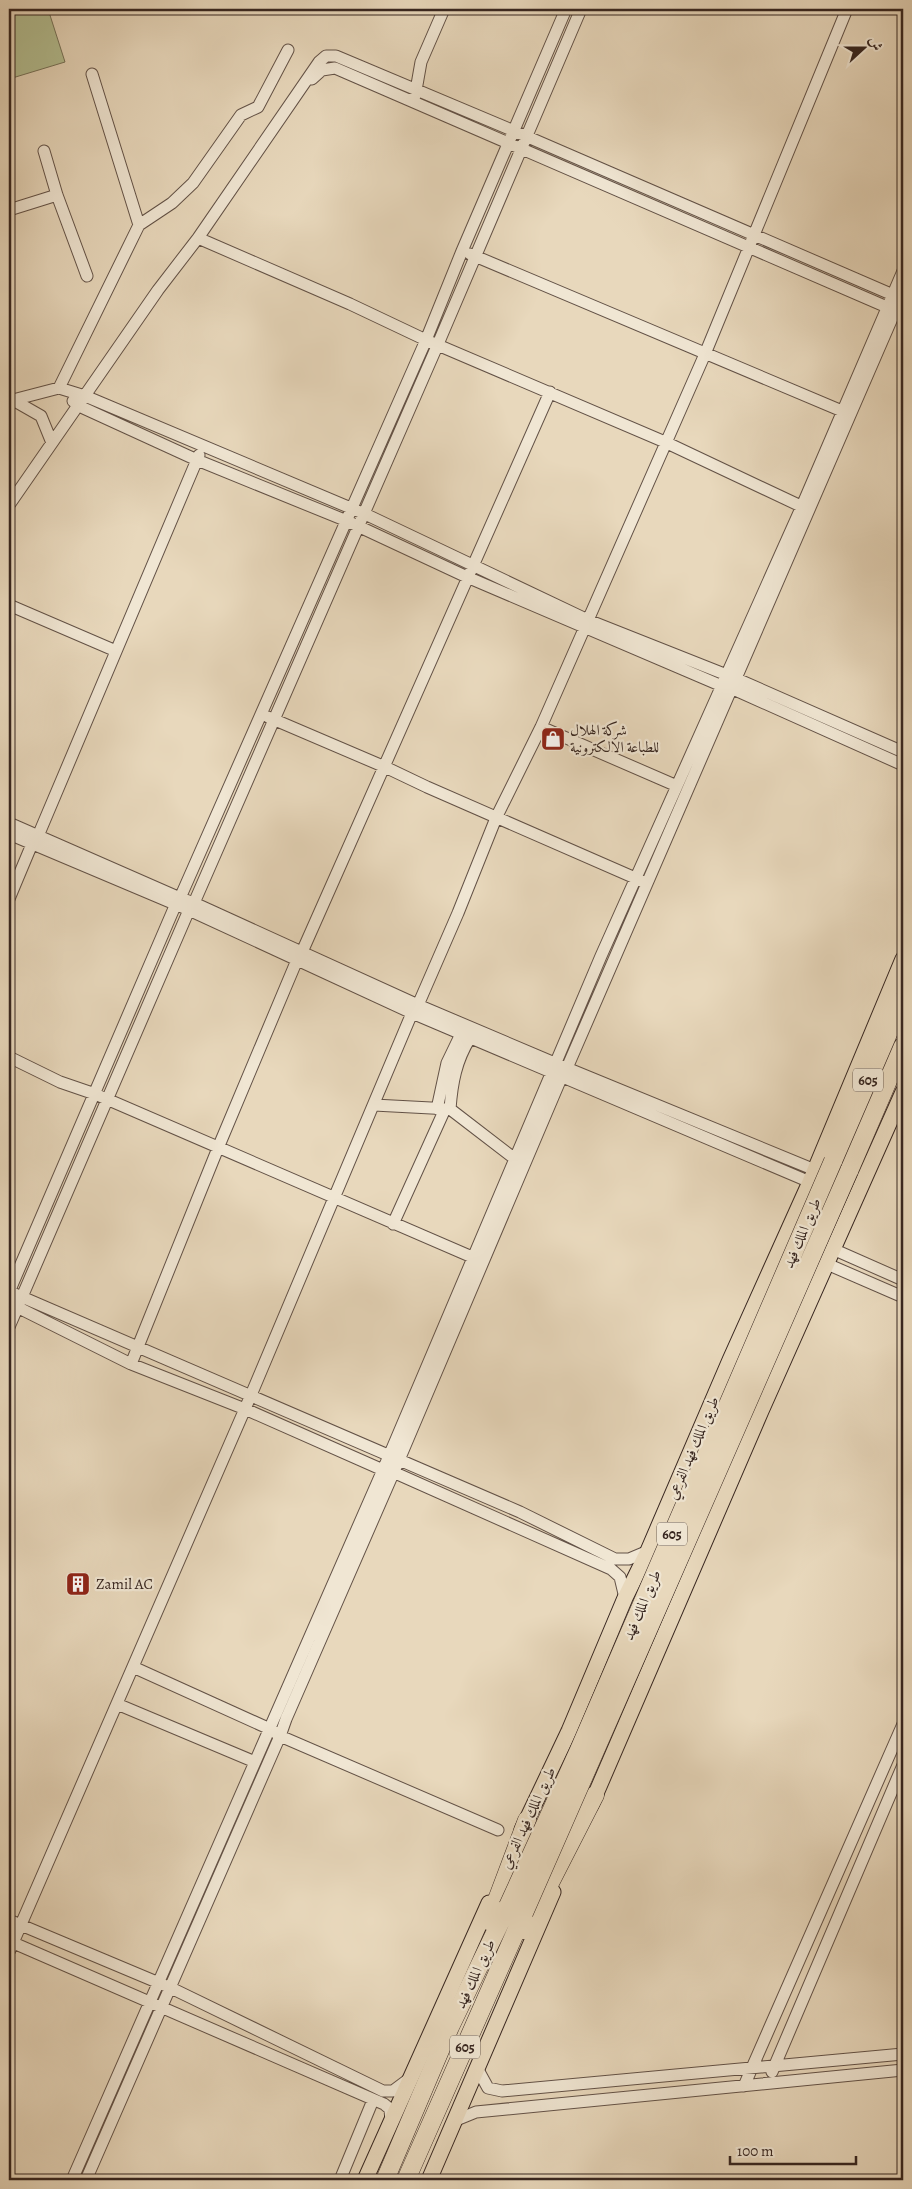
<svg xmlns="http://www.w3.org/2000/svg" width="912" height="2189" font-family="Alegreya,Amiri,serif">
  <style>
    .green { fill: #b4bf92; stroke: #767259 }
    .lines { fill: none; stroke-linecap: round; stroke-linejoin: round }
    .minor-casing { stroke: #635247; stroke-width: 13 }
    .major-casing { stroke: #372620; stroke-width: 17 }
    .highway-casing { stroke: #372620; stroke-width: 19 }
    .minor { stroke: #f0e6d3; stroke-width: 11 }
    .major { stroke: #e8d8bc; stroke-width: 15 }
    .highway { stroke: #e8d8bc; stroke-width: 18 }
    .highway-bridge-casing { stroke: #372620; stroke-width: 19; stroke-linecap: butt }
    .highway-bridge { stroke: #e8d8bc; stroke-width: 18 }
    .labels { text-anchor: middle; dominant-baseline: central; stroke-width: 4.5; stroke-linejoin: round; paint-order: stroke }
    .shield { fill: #f0e6d3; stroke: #6e6056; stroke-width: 1 }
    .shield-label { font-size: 14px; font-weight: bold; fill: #372620 }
    .poi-label { font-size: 15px; fill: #372620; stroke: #f0e6d3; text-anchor: start }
    .street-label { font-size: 15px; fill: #372620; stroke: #f0e6d3 }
  </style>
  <rect width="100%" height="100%" fill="#e8d8bc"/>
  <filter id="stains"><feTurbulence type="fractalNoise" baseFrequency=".004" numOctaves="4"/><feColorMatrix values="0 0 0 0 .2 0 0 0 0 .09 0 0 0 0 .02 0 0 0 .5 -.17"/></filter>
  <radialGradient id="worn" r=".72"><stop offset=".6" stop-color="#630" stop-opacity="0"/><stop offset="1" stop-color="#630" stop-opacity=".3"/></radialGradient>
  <!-- green -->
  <path class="green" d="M9,9H48L65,62L9,79Z"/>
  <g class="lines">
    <defs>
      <path id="minor" d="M312,79L322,70L335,68L903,314
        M415,96L421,62L444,9
        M44,151L57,195L87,276
        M9,210L57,195
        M139,225L172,203L193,183L241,115L258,107L288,50
        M198,238L350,304L426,340L665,442L807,509
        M470,254L842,411
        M59,388L139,225L92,74
        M13,400L41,416L52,443
        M9,401L59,388L85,396L365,514L588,620L737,679L903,752
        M73,401L79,406L197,460L347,521L467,577L722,686L733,689L903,765
        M9,505L158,290L198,238L319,62L326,56H336L514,131L900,298
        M9,605L116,651
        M268,717L385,767L427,787L642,881
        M541,727L677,786
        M9,823L180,898L194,903L418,1005L557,1064L815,1170
        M9,834L189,910L412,1013L810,1182
        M9,899L32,844L38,836L199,455
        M9,1057L60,1082L95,1094L479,1260
        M374,1105L450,1109L515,1159
        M437,1109L447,1063L461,1034
        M450,1109C452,1082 456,1061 470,1038
        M393,1224L445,1109
        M835,1250L903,1280
        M827,1264L903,1297
        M9,1292L175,906L180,898L426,340L462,251L566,9
        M15,1294L520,1512L615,1559H629L648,1551
        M9,1303L131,1364L245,1409L383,1470L393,1472L611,1569L620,1577L625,1598
        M9,1327L189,910L194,903L438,344L581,9
        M131,1364L218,1148L297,960L302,952L550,392
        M133,1667L270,1729L280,1736L498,1830
        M117,1704L255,1762
        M9,1920L171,1988L383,2091H393L409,2079
        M9,1941L384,2104L390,2109L391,2122
        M9,1952L251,1395L412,1013L418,1005L458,913L496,818L541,727L705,354L847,9
        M477,2068L488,2088L502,2091L903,2054
        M772,2072L903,1765
        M744,2086L903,1724
        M454,2121L476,2112L903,2070
        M72,2180L389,1456L601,956L802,506L903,271
        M86,2180L280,1736L286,1719L399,1460L562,1076L567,1068L903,293
        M340,2180L373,2100"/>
      <path id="major" d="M591,1805L761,1411L903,1092
        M522,1830L569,1731L625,1598L648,1551L730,1360L810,1182L903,959
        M365,2180L489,1903
        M429,2180L553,1892"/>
      <path id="highway" d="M833,1161L903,999
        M849,1171L903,1046
        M489,1921L527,1820
        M524,1930L550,1883L595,1795
        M385,2180L450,2027L508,1906
        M406,2180L524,1913"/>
    </defs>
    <!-- minor casing -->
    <use href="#minor" class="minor-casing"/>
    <!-- major casing -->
    <use href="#major" class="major-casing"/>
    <!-- highway casing -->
    <use href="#highway" class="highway-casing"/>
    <!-- minor -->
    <use href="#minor" class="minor"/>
    <!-- major -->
    <use href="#major" class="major"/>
    <!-- highway -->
    <use href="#highway" class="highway"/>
    <defs>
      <path id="highway-bridge" d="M508,1906L579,1750L833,1161
        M524,1913L849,1171"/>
    </defs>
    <!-- highway-bridge casing -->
    <use href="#highway-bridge" class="highway-bridge-casing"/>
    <!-- highway-bridge -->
    <use href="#highway-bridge" class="highway-bridge"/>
  </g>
  <!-- icons -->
  <defs>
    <symbol id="shop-square" viewBox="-11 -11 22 22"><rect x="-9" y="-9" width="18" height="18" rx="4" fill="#8f2418" stroke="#f0e6d3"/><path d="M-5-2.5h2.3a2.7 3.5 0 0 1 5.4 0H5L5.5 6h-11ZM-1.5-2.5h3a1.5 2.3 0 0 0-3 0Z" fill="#fff"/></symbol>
    <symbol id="building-square" viewBox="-11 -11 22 22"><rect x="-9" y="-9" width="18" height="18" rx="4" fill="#8f2418" stroke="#f0e6d3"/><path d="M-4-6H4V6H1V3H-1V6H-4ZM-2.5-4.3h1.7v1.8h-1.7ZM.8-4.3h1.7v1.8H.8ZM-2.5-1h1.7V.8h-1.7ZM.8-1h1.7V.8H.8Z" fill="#fff"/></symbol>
  </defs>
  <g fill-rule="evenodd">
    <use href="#shop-square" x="539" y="725" width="28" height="28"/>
    <use href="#building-square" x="64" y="1570" width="28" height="28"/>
  </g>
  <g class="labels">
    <!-- shield labels -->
    <g class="shield">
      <rect x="853" y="1068.5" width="30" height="23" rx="4"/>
      <rect x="657" y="1522.5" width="30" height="23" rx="4"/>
      <rect x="450" y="2035.5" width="30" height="23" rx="4"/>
    </g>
    <g class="shield-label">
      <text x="868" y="1080">605</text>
      <text x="672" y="1534">605</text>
      <text x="465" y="2047">605</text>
    </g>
    <!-- poi labels -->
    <g class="poi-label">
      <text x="570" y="730">شركة الهلال<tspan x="570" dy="17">للطباعة الالكترونية</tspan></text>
      <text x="96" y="1584">Zamil AC</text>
    </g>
    <!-- street labels -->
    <g class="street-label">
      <text transform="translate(802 1233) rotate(-67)">طريق الملك فهد</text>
      <text transform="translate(693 1448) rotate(-67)">طريق الملك فهد الفرعي</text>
      <text transform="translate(642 1605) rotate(-67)">طريق الملك فهد</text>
      <text transform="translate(528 1818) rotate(-65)">طريق الملك فهد الفرعي</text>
      <text transform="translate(475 1974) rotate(-65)">طريق الملك فهد</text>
    </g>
  </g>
  <!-- margin -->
  <rect width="912" height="2189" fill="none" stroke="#e8d8bc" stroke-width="30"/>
  <rect x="10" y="10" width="892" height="2169" fill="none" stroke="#372620" stroke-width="2.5"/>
  <rect x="15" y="15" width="882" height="2159" fill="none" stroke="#372620"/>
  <!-- north arrow -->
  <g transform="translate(864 48) rotate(69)" stroke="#f0e6d3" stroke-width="4" paint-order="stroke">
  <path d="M0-4L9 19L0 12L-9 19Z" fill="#372620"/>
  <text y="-8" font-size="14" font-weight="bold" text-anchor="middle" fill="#372620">ش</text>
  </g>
  <!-- scale -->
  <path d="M730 2156v8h126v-8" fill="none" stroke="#372620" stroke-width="2.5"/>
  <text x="737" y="2156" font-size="15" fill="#372620" stroke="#f0e6d3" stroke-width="4" paint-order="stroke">100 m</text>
  <rect width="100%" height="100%" filter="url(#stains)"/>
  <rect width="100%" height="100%" fill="url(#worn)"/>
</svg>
